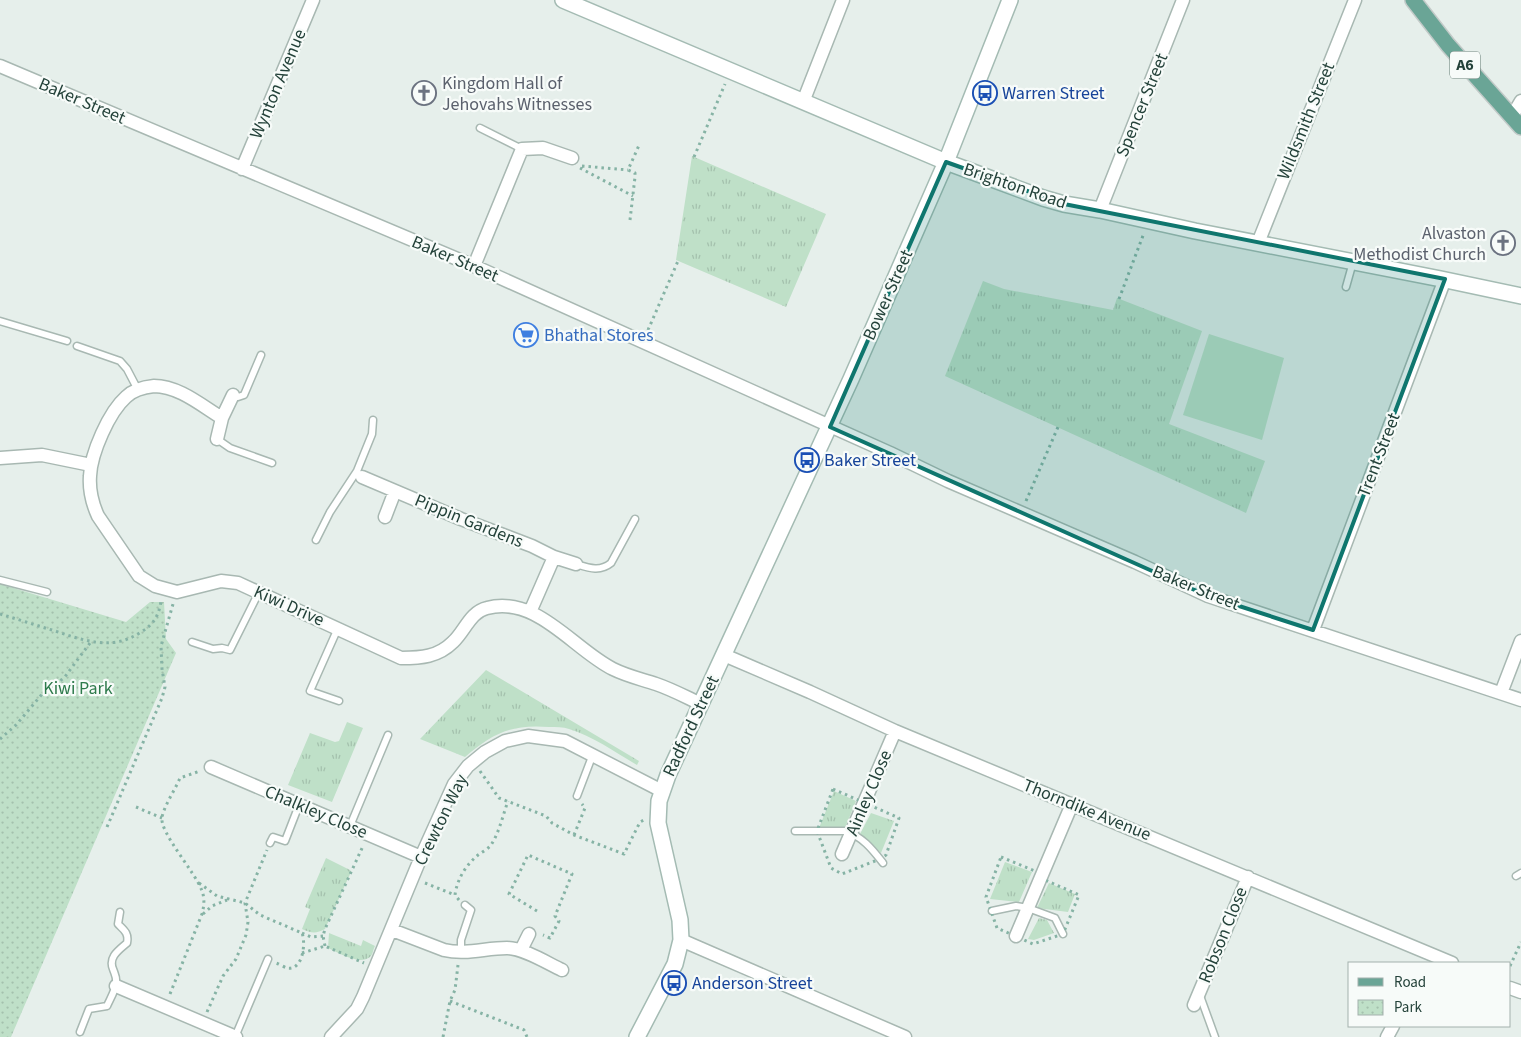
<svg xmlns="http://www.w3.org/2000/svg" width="1521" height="1037" font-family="'Source Sans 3',sans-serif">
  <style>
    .grass { fill: url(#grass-tufts) }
    .park { fill: url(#park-dots) }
    .pitch { fill: #bfe0c8 }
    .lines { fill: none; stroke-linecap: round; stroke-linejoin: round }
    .lane-casing { stroke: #a8b8b2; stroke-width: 9 }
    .street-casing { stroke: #a8b8b2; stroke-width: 15 }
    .secondary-casing { stroke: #a4bbb3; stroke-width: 18 }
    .primary-casing { stroke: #c2cac8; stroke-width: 18 }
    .path { stroke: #86b3a5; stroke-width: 3; stroke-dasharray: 2.5 4; stroke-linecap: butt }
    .lane { stroke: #fff; stroke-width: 6 }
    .street { stroke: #fff; stroke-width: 12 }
    .secondary { stroke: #fff; stroke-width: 15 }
    .primary { stroke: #6aa596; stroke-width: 15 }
    .marked { fill: #0f766e; fill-opacity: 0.2; stroke: #0f766e; stroke-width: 4; stroke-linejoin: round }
    .labels { text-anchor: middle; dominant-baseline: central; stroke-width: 4.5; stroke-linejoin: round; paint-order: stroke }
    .shield { fill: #f7fbf9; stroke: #637a73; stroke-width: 1 }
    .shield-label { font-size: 16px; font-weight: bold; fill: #24423a }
    .worship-label { font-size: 18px; fill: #5b616d; stroke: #f7fbf9; text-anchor: start }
    .street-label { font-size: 18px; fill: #24423a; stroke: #f7fbf9 }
    .transit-label { font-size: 18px; fill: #164399; stroke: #f7fbf9; text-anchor: start }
    .shop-label { font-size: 18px; fill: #366cbe; stroke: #f7fbf9; text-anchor: start }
    .park-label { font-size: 18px; fill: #2d7a4b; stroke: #f7fbf9 }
  </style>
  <defs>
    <pattern id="grass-tufts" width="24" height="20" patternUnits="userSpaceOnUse" patternTransform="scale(1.25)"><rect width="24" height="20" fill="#bfe0c8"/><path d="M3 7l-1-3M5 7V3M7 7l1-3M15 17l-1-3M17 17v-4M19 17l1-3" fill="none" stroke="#a4c1ad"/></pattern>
    <pattern id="park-dots" width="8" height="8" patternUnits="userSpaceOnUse" patternTransform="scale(1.25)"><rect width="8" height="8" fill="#bfe0c8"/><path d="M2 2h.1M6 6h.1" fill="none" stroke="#a4c1ad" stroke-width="1.8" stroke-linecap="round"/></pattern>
  </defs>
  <rect width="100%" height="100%" fill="#e6efeb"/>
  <!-- grass -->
  <path class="grass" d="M692,156L826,214L786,307L676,260Z
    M983,281L1004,289L1113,310L1117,298L1202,331L1169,424L1265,461L1246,513L945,376Z
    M486,670L639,761L637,765C616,753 593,736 569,729C563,727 556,727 549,727C512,724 493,733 465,757L420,739Z
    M347,722L363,728L332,802L288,785L310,733L335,742L339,741Z
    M834,791L856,801L845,828H819Z
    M871,813L894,821L881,853L860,834Z
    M326,858L350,870L351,872L325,929C316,934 311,933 302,929L310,909L305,907Z
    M1005,862L1032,872L1019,902L990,899Z
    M1049,883L1075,894L1068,912L1037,908Z
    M1039,918L1047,920L1054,933L1034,940L1028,939Z
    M329,933L361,946L363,940L375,946C373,949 373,955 370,957C359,966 338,952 328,948Z"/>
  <!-- park -->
  <path class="park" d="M0,584L126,622L150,602H164L166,639L176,653L11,1037H0Z"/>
  <!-- pitch -->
  <path class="pitch" d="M1209,334L1284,358L1262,440L1183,415Z"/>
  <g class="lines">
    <defs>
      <path id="lane" d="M480,128L522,149
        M1346,287L1353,262
        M0,321L67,341
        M77,346L120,361L127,369L138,390
        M233,395L238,397L244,395L261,355
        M217,439L230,448L272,463
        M358,473L357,471L372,434L373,420
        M316,540L330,512L357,471
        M576,564C589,568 600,572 611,563L635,519
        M0,580L47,592
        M338,628L310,691L339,701
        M192,642L213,649L222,648L230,650L259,592
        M577,796L593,754
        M350,826L388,735
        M795,831H845C863,837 872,849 883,863
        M270,843L273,837L285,841L299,805
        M1516,876L1521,873
        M992,911L1016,906L1028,908L1055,918L1063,934
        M461,952V940L471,910L465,905
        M1199,993L1215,1037
        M80,1032L89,1009L107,1006C110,999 115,991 116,984C117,977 115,975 113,969C108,957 119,950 127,943C129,933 124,930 118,924L120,912
        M235,1037L268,959"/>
      <path id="street" d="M0,66L474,266L890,453L948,481L1135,562L1208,596L1521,700
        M803,102L843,0
        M1512,116L1521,101
        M242,169L313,0
        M1100,210L1183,0
        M1258,243L1355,0
        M474,266L522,149L543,148L572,158
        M222,418C202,406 179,386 154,386C144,387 133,390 126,397C109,412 91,453 90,476C89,490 92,503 98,516L139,576L155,586L177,592L221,581L238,583L401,658C421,658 438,657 453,642C465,631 470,612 487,608C537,595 573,649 613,669C627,676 641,679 656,684C671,689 686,697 701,704
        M217,439L222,418L233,395
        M0,458L42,455L91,465
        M362,477L461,519L532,546L554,557L576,564
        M385,517L395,491
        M530,612L554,557
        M1313,630L1445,279
        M724,655L810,692L895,731L1452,963
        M1501,693L1521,641
        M211,767L421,857
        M842,854L895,731
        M392,930L444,950C466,955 485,948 507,948C523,948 547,963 562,970
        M1016,936L1072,804
        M681,940L905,1037
        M521,950L529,934
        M116,986L236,1037
        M1510,988L1521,992
        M1194,1005L1248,877
        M331,1037L357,1009L363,997L421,857L454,784L468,766L485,752L505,741L528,736L565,741L662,791
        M1387,1037L1393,1026"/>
      <path id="secondary" d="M563,0L946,162L1043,198L1064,204L1100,210L1195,231L1441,279L1521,296
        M637,1037L675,964L681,940L680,920L658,823L659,801L668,775L851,379L946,162L1010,0"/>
      <path id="primary" d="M1413,0L1448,45L1521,127"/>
    </defs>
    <!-- lane casing -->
    <use href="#lane" class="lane-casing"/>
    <!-- street casing -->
    <use href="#street" class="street-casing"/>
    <!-- secondary casing -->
    <use href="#secondary" class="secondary-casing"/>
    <!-- primary casing -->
    <use href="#primary" class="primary-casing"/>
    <!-- path -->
    <path class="path" d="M694,157L725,84
      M582,166L628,170
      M580,168L633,196
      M630,220L635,177V173L628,170L640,143
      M1119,299L1144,233
      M648,330L678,261
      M1026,501L1058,427
      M0,614C17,619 35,625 52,630C83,640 111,652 141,632C153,625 159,616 161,601
      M0,739L16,725L43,693L64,678L90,643
      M480,771L499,798L546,816L552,823L574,835L624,854L640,822L644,820
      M833,789L899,818L886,855L880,859L842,874L831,868L817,831Z
      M136,807L162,818
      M107,827L162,698L165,687L162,669L161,646L173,604
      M574,835L585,808L582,804
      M1001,857L1042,874L1045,880L1079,895L1063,934L1033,944L997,928L986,897Z
      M199,883L217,896L245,903L260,915L302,933C306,943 303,971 287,968C284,967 279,964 276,963
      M425,883L455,895
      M459,900L455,895C457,879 466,865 478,855C482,852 488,849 491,845C499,833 503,815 508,801
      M537,911L509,894L528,855L572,874L555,916L559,921L550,938L543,935
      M203,914L212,906L227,900
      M302,933L311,937L323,936
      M325,946L323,936L325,929L363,846
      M302,953L325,946L364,963
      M1510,966L1521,942
      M170,994L202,914C204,906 205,899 202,891C196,873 159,832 162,817C165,804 175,790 180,778L200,771
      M450,1001L524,1030L527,1037
      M207,1012L223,976L236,959L246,935L248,922L245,903L267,850
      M443,1037L450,1001L455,990L458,965"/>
    <!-- lane -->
    <use href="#lane" class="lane"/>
    <!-- street -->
    <use href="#street" class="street"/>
    <!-- secondary -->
    <use href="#secondary" class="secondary"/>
    <!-- primary -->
    <use href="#primary" class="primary"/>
  </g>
  <!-- marked area -->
  <path class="marked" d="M946,162L1064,204L1445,279L1313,630L1208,596L830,427Z"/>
  <!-- icons -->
  <defs>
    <symbol id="church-ring" viewBox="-11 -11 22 22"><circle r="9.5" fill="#f7fbf9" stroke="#6b7280" stroke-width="1.5"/><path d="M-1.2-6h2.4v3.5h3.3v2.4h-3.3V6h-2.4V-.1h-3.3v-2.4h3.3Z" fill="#6b7280"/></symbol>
    <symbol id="bus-ring" viewBox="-11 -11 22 22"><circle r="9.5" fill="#f7fbf9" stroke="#1a4fb4" stroke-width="1.5"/><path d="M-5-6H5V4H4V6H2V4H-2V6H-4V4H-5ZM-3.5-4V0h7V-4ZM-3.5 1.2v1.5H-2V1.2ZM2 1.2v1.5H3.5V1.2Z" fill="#1a4fb4"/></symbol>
    <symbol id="supermarket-ring" viewBox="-11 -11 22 22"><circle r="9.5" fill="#f7fbf9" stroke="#3f7fe0" stroke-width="1.5"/><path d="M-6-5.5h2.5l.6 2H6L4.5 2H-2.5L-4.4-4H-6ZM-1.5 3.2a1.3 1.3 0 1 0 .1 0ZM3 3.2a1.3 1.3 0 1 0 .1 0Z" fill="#3f7fe0"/></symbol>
  </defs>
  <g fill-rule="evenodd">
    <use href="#church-ring" x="410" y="79" width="28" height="28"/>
    <use href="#bus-ring" x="971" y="79" width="28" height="28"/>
    <use href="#church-ring" x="1489" y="229" width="28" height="28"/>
    <use href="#supermarket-ring" x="512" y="321" width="28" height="28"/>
    <use href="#bus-ring" x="793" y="446" width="28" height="28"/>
    <use href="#bus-ring" x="660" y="969" width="28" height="28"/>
  </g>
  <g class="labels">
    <!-- shield labels -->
    <rect class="shield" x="1450" y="51.5" width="30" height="27" rx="4"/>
    <g class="shield-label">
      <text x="1465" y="65">A6</text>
    </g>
    <!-- worship labels -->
    <g class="worship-label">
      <text x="442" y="83">Kingdom Hall of<tspan x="442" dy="21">Jehovahs Witnesses</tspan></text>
      <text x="1486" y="233" text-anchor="end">Alvaston<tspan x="1486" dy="21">Methodist Church</tspan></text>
    </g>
    <!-- street labels -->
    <g class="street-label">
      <text transform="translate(278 84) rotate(-67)">Wynton Avenue</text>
      <text transform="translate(82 101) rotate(23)">Baker Street</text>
      <text transform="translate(1142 105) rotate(-68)">Spencer Street</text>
      <text transform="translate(1306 121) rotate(-68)">Wildsmith Street</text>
      <text transform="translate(1015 186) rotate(19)">Brighton Road</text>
      <text transform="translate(455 259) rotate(23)">Baker Street</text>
      <text transform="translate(888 295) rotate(-66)">Bower Street</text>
      <text transform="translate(1379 455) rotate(-69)">Trent Street</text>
      <text transform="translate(469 521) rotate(22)">Pippin Gardens</text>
      <text transform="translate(1196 588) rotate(22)">Baker Street</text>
      <text transform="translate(289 606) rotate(24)">Kiwi Drive</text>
      <text transform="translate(691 726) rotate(-65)">Radford Street</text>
      <text transform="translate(869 793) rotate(-67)">Ainley Close</text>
      <text transform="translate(1087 810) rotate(22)">Thorndike Avenue</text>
      <text transform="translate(316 812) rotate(23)">Chalkley Close</text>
      <text transform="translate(441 820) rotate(-64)">Crewton Way</text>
      <text transform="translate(1223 935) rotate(-68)">Robson Close</text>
    </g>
    <!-- transit labels -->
    <g class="transit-label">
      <text x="1002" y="93">Warren Street</text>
      <text x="824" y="460">Baker Street</text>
      <text x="692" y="983">Anderson Street</text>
    </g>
    <!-- shop labels -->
    <g class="shop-label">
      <text x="544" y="335">Bhathal Stores</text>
    </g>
    <!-- park labels -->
    <g class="park-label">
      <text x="78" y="688">Kiwi Park</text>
    </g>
  </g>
  <!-- legend -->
  <rect x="1348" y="962" width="162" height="65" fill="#f7fbf9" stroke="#a3b1ad"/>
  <rect x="1358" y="978" width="25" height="8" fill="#6aa596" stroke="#a3b1ad"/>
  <text x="1394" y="987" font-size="15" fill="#24423a">Road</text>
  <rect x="1358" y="1000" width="25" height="15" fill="url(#park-dots)" stroke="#a3b1ad"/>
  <text x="1394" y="1012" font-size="15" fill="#24423a">Park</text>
</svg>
